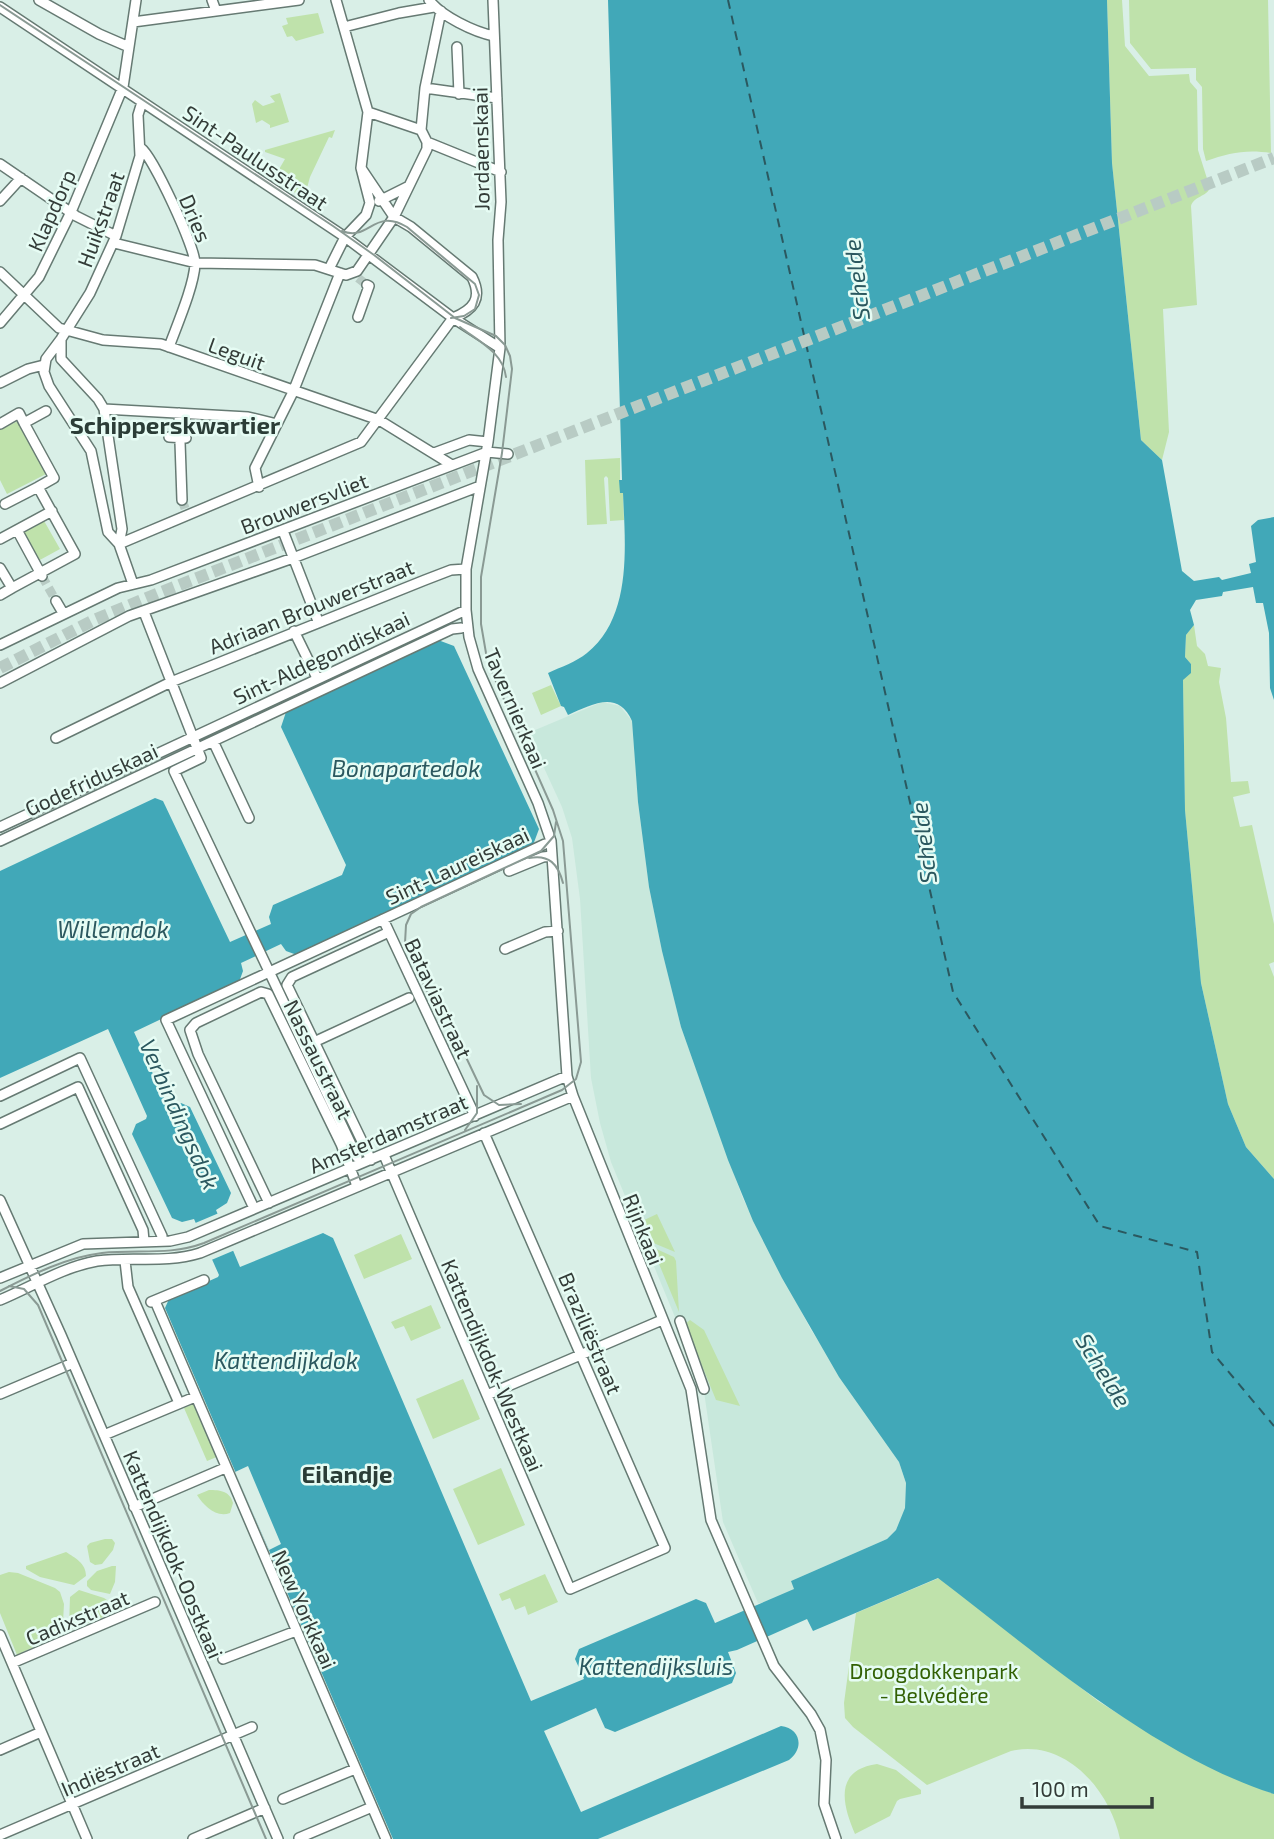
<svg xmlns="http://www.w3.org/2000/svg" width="1274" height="1839" font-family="'Exo 2',sans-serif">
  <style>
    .built { fill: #c8e8dc }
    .green { fill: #bfe2ab }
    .water { fill: #41a8b8 }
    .pier { fill: #d9efe7 }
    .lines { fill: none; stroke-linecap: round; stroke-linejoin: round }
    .ferry { stroke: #2b585f; stroke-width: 2; stroke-dasharray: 9 7; stroke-linecap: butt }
    .minor-tunnel { stroke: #b8cbc4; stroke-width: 9; stroke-dasharray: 9 4.5; stroke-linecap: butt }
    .major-tunnel { stroke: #b8cbc4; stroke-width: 12; stroke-dasharray: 12 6; stroke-linecap: butt }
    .minor-casing { stroke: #667a73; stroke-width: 12 }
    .minor { stroke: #fff; stroke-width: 9 }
    .tram { stroke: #8a9a94; stroke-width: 2 }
    .labels { text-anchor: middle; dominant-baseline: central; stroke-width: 5; stroke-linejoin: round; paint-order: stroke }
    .street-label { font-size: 21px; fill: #333c38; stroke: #e6fcf4 }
    .park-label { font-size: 21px; fill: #336104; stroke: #e6fcf4 }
    .water-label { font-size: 23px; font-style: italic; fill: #2b585f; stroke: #e6fcf4 }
    .quarter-label { font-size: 24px; font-weight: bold; fill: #2b3d37; stroke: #e6fcf4 }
  </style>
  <rect width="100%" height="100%" fill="#d9efe7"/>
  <!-- built -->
  <path class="built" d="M602,702L620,706L632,721L638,802L649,887L662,951L681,1027L743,1199L811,1330L899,1462L906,1483L905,1509L896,1530L887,1539L791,1581L795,1589L762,1603H758L723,1522L703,1385L611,1162L600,1123L591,1078L580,899L572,838L562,807L528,733Z"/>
  <!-- green -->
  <path class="green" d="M1107,0H1122L1125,46L1149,76L1189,74L1190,82L1197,90L1198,150L1210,188C1206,197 1194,196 1191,206L1197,305L1163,309L1169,432L1162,460L1141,440L1112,163Z
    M1129,0H1268L1271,153C1246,149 1229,153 1206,161L1203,149L1202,87L1196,80V68L1151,69L1130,43Z
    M318,13L324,33L296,41L292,36L287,37L282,26L288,24L286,18Z
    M280,93L289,122L270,128V125L262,120L256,123L252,104L255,100L263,106L275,102L270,96Z
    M335,130L332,138L329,137L310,177L304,199L274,178L285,159L265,152V150Z
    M18,421L46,474L7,494L0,480V430Z
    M620,458V492H623L624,520L610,521L608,478L606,476L604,478L607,524L587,525L585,460Z
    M43,519L60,549L38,561L22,531Z
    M1194,625L1197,646L1205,654L1208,666L1221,668L1219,682L1226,718L1231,782L1248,781L1250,793L1233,797L1240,827L1252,825L1274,924V962L1269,964L1274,977V1179L1246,1147L1228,1104L1201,983L1185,810L1183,680L1191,664L1185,657L1186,635Z
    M551,685L561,706L541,715L532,693Z
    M657,1214L675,1252L651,1242L642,1221Z
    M401,1234L412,1259L364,1279L354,1255Z
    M652,1247L674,1257L676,1261L679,1312Z
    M431,1305L441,1328L411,1341L404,1326L395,1329L391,1322Z
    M690,1320L704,1330L740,1406L716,1400L685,1324Z
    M463,1379L480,1419L433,1439L416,1399Z
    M196,1403L219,1456L207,1461L184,1408Z
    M501,1468L525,1525L478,1545L453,1489Z
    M209,1490C220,1490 230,1491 233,1503L230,1513C216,1518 204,1506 197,1495Z
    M105,1539H112L115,1543L113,1550L102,1564L95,1565L90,1562L87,1546L90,1543Z
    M66,1552C75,1558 86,1563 86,1576L74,1585L40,1577L26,1569V1566Z
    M112,1566H116L115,1582L110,1594L91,1590L87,1586V1581L97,1571Z
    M9,1572L18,1573L55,1588L60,1592L64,1604L63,1622L56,1636L17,1655L0,1613V1575Z
    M545,1574L558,1602L528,1615L525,1606L515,1610L510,1598L502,1601L499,1594Z
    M939,1578L1098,1701L1136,1725L1224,1774L1274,1794V1839H1120C1110,1790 1065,1738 1011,1751L927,1785L853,1727L845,1718L844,1703L856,1613Z
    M79,1590L104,1598L110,1602L112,1610L106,1616L72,1629L69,1626L70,1597Z
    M877,1764L896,1770L921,1790V1794L900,1799L897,1801L890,1816L855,1834C842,1804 834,1770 877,1764Z"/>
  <!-- water -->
  <path class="water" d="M608,0H1107L1112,163L1141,440L1162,460L1182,571L1194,581L1219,577L1222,580L1251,573L1249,564L1256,562L1251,526L1258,520L1274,517V700L1270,688L1269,633L1263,603H1256L1253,587L1223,592L1222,596L1196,600L1190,610L1194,625L1186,635L1185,657L1191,664V673L1183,680L1185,810L1201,983L1228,1104L1246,1147L1274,1179V1794C1153,1755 1039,1655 938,1578L813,1631L807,1619L737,1650L728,1652L736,1673L732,1683L615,1732L605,1728L596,1708L544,1731L581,1812L781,1726C800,1728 805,1748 789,1760L598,1839H393L165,1308L169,1299L218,1277L219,1275L194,1219L182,1222L172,1218L132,1134L136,1124L146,1119L147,1116L108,1029L0,1078V871L155,798L163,801L230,942L271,924L269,917L273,905L342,875L346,865L281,727L286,712L438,640L454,646L539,829L533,845L297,955L286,951L281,944L241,963L243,971L239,982L134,1032L168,1107L181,1103L190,1107L231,1193L227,1203L216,1210L240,1267L323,1233L333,1238L531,1701L584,1679L575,1659L579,1649L696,1599L706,1603L715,1623L794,1589L791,1581L887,1539L896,1530L905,1508L906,1483L899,1462L839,1377L782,1278L753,1221L728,1160L681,1027L662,951L649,887L638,802L632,721C618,689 591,705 568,715L564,707L561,706L548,673C561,667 576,662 587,653C633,616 625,544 623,493H620L619,480H622Z"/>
  <!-- pier -->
  <path class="pier" d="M219,1213L235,1250L209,1261L193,1224Z
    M248,1466L281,1544L269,1550L235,1472Z"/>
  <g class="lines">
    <!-- ferry -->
    <path class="ferry" d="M728,0L953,992L1100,1226L1197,1252L1212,1352L1274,1426"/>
    <!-- minor-tunnel -->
    <path class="minor-tunnel" d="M358,278L367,285
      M182,500L186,511
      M42,576L56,601"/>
    <!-- major-tunnel -->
    <path class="major-tunnel" d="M0,668L94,620L159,593L1274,158"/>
    <defs>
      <path id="minor" d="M39,0L99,34L129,47
        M212,0L216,11
        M336,0L368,112
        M429,0C441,16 474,32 494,36
        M493,0L501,202L498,240L500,348L488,442L466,569V610L469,637L478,669L538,803L551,841L567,1076L573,1096L691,1389L711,1520L774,1666L811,1714L820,1730L826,1760L824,1804L836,1839
        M0,7L345,237L453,318L500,348
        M133,22L299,0
        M344,27L399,13L434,7
        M457,47L459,94
        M425,88L497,98
        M368,112L421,130
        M421,130L425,88L441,11
        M427,142L501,172
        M141,148C153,157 196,249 195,264C194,286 177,325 169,347
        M0,164L76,216L116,236
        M361,168L394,217L411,227L472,277C483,299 473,310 453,318
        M0,201L21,178
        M379,201L407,187
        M114,243L196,263L315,265L346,275L357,271L394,217L427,149V142L421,130
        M329,269L345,237L366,215L370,203L361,168L368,112
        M0,272L59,328L103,340L161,344L379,420L452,465
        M358,317L369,286L367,285
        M0,323L39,277L71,212L123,87L136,0
        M61,340V359L98,399L104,409L122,529L119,544
        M0,383L28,369L44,365
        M104,409L248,417L277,424
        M179,413L182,500
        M0,424L19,413L24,423
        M169,437L186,438
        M434,453L469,440L488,442
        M38,487L54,478L24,423L46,411
        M259,487L255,468L293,392L340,273
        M5,504L38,487L75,554L12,588
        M17,530L42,576
        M283,531L318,621
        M0,539L52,511
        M119,544L361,442L453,318
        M0,568L12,588L0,595
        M133,584L119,544L108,532L91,451L49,386L44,372L46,359L61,339L90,293L116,236L140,156L138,115L142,102
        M56,601L63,613
        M144,612L201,758L174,771L357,1157
        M294,631L317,678
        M0,645L118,588L151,580L487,452L508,454
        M0,683L129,616L293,558L480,486
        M56,738L171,682L425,580L451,570L466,569
        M213,741L249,818
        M0,827L466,610
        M0,841L452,629L461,628
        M509,871L543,857L552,856
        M383,919L475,1116
        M505,949L545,932L558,931
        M314,1042L409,998
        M0,1096L80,1058L162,1236
        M0,1124L78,1087L143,1230L144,1241
        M384,1155L570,1589L665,1548L484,1133
        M371,1160L287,985L292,977L389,932
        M0,1200L61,1335L278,1839
        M269,1203L198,1054L190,1030L196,1023L261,992L268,994L341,1144L357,1186
        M252,1204L166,1020L545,844
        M125,1261L128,1287L179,1403
        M0,1278L83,1244L170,1241L188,1237L567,1076
        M0,1300C31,1287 63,1267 97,1261C132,1256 164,1264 200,1253L573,1096
        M155,1301L386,1839
        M151,1302L204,1280
        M680,1321L704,1389
        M0,1394L73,1363
        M487,1395L662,1320
        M104,1435L195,1397
        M134,1507L225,1468
        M0,1635L87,1839
        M223,1659L296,1631
        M12,1663L155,1602
        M0,1750L41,1732
        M283,1799L355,1769
        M0,1835L252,1727
        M299,1838L372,1807
        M193,1839L265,1808"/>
    </defs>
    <!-- minor casing -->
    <use href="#minor" class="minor-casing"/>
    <!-- minor -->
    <use href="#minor" class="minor"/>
    <!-- tram -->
    <path class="tram" d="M0,5L333,226L374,255L455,318L496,336L505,345L510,356L512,369L502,453L481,577V624L486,653L494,677L553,810L563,841L581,1062L576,1079L562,1090L204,1243C169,1256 137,1249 102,1253C67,1257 31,1275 0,1291
      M342,231C369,242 374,207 407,227L475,284L479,295L475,309L464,316L451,318
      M460,327C478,341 503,352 506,377
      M529,858C549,854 558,864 563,883
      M444,1011L484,1095L499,1105L521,1104
      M448,1020L429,996L405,943L406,925L411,914L421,907L541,851L554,836L556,822
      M465,1130L477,1113V1086
      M9,1286L24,1289L38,1305L266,1839"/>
  </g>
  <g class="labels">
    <!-- street labels -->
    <g class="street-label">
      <text transform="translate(480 149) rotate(-91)">Jordaenskaai</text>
      <text transform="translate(256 157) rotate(34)">Sint-Paulusstraat</text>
      <text transform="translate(51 210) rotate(-66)">Klapdorp</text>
      <text transform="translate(196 218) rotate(67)">Dries</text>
      <text transform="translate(100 219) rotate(-70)">Huikstraat</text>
      <text transform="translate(237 353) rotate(20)">Leguit</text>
      <text transform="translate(304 503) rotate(-21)">Brouwersvliet</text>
      <text transform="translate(311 606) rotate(-22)">Adriaan Brouwerstraat</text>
      <text transform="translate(321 657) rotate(-25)">Sint-Aldegondiskaai</text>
      <text transform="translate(516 708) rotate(67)">Tavernierkaai</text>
      <text transform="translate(91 779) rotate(-25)">Godefriduskaai</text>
      <text transform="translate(457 865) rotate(-25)">Sint-Laureiskaai</text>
      <text transform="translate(439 998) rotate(65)">Bataviastraat</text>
      <text transform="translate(319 1059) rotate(64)">Nassaustraat</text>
      <text transform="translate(388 1133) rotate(-23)">Amsterdamstraat</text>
      <text transform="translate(644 1229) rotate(68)">Rijnkaai</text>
      <text transform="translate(591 1333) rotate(67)">Braziliëstraat</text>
      <text transform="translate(493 1365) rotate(67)">Kattendijkdok-Westkaai</text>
      <text transform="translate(174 1554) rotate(67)">Kattendijkdok-Oostkaai</text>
      <text transform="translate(305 1609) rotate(66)">New Yorkkaai</text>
      <text transform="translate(77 1617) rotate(-23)">Cadixstraat</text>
      <text transform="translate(110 1769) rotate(-23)">Indiëstraat</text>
    </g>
    <!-- park labels -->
    <g class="park-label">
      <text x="934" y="1670">Droogdokkenpark<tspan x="934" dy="24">- Belvédère</tspan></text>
    </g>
    <!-- water labels -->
    <g class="water-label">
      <text transform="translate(856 280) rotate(-97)">Schelde</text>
      <text x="406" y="768">Bonapartedok</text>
      <text transform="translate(923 843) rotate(-97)">Schelde</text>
      <text x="113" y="929">Willemdok</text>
      <text transform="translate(180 1114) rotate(66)">Verbindingsdok</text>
      <text x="286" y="1360">Kattendijkdok</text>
      <text transform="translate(1104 1370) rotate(58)">Schelde</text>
      <text x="656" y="1666">Kattendijksluis</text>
    </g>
    <!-- quarter labels -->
    <g class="quarter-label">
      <text x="175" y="424">Schipperskwartier</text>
      <text x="347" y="1473">Eilandje</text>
    </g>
  </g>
  <!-- scale -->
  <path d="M1022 1797v10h130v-10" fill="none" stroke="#333c38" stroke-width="3.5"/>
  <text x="1032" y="1797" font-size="21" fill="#333c38" stroke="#e6fcf4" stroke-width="5" paint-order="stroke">100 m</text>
</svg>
